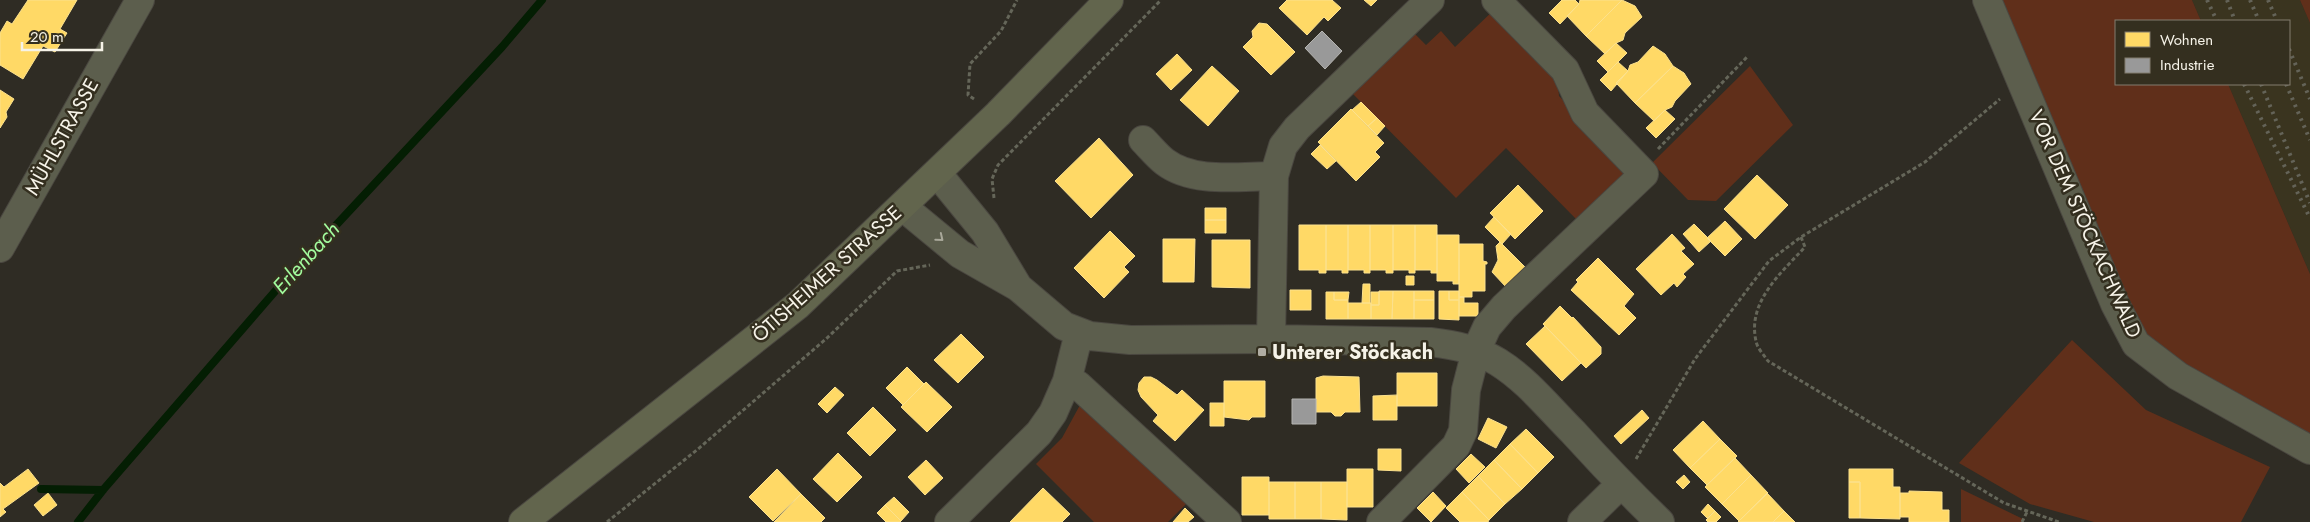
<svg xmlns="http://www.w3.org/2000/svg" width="2310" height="522" font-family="Jost,sans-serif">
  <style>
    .built { fill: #3a341f }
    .green { fill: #602f1a }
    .homes { fill: #ffd966; stroke: #fce18d }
    .industry { fill: #999; stroke: #b5b4b1 }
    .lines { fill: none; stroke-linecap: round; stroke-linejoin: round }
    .stream { stroke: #041e03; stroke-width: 8 }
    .minor-casing { stroke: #4a4740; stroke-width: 30 }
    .major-casing { stroke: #4a4740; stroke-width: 30 }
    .path { stroke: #656659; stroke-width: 3; stroke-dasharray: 4 2.5; stroke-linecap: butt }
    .minor { stroke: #5c5e4d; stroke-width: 28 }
    .major { stroke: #62654d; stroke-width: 28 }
    .rail { stroke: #646358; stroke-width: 4; stroke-dasharray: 2.5 5; stroke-linecap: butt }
    .oneway { stroke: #a9a89a }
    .poi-dot { fill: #b0ada3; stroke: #342f1f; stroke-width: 2 }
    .labels { text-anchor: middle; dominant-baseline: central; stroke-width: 5; stroke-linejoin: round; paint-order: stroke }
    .street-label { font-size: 20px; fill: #f6f3e8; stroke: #342f1f }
    .poi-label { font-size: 20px; font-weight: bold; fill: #f6f3e8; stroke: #342f1f; text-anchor: start }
    .water-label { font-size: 21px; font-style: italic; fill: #a2fb9e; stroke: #342f1f }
  </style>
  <rect width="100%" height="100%" fill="#2f2c24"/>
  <!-- built -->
  <path class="built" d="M2192,0H2300L2310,23V274L2228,84H2289V21H2201Z"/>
  <!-- green -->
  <path class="green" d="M1995,0H2192L2201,21H2116V84H2228L2310,274V443L2139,337Z
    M2300,0H2310V23Z
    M1495,9L1557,74L1559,96L1629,168L1577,220L1506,148L1456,198L1350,91L1412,31L1426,45L1441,31L1455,47Z
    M1750,66L1793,125L1716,201L1688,200L1652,163Z
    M2072,340L2146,410L2270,467L2241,522H2094L2030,504L1959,463Z
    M1080,405L1187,503L1168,522H1094L1036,464L1062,438Z
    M1961,489L2023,519V522H1961Z"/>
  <!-- homes -->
  <path class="homes" d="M28,0H77L60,29L67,33L55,52L43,46L23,79L0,65V33L7,21L12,24Z
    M1287,0H1332L1341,8L1328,21L1324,17L1307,35L1279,8Z
    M1364,0H1377L1371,6Z
    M1562,0H1575L1579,4L1560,24L1549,13Z
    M1622,0L1586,36L1567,16L1579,4L1580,0Z
    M1622,0L1635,6L1642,17L1625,33L1623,40L1616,43L1605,54L1586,36Z
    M1259,23L1267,24L1295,52L1271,75L1243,47L1253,37L1252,31Z
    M1616,43L1627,53L1608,72L1597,61Z
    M1653,46L1665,54L1673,66L1635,103L1616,83L1628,71L1630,65L1638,62Z
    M1177,54L1192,70L1171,90L1156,74Z
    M1618,62L1628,71L1611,91L1600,80Z
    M1212,66L1239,91L1208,126L1180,100Z
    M1673,66L1684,73L1691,84L1675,101L1672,107L1665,110L1654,121L1635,103Z
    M0,90L14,99L6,112L7,117L0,128Z
    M1361,102L1377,118L1368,126L1352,110Z
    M1351,109L1384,143L1375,152L1380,157L1356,181L1318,142Z
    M1665,110L1675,119L1656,138L1646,128Z
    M1377,118L1385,126L1377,135L1368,126Z
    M1099,138L1133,175L1091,218L1055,181Z
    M1320,145L1336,161L1327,169L1311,154Z
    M1757,175L1788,205L1755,239L1724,209Z
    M1518,185L1543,211L1515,239L1490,213Z
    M1205,208H1226V220H1205Z
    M1494,217L1511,234L1502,244L1485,227Z
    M1205,220H1226V233H1205Z
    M1725,221L1742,239L1725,256L1707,238Z
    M1694,224L1711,241L1699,252L1683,234Z
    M1299,225H1326V273H1319V270H1299Z
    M1326,225H1348V273H1342V270H1326Z
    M1348,225H1370V273H1364V270H1348Z
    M1370,225H1393V273H1386V270H1370Z
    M1393,225H1415V273H1409V270H1393Z
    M1415,225H1437V273H1431V270H1415Z
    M1110,231L1135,256L1124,267L1129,272L1104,298L1074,268Z
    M1672,234L1685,248L1681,251L1694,264L1683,274L1686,277L1677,287L1674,283L1661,295L1636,269Z
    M1437,235H1459V284H1453V281H1437Z
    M1163,239H1195L1194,282H1163Z
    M1212,240H1250V288L1212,287Z
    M1500,242L1526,268L1506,287L1492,272L1498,260L1496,246Z
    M1459,244H1483V261L1487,262V264H1485V291H1472V297H1459Z
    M1598,258L1634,294L1624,306L1636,318L1619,335L1571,290L1578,282L1576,280Z
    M1406,276H1414V285H1406Z
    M1363,284H1370V303H1362Z
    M1290,290H1311V310H1290Z
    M1379,291H1393L1392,319H1371V305H1379Z
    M1393,291H1414V319H1392Z
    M1414,291H1434V300H1414Z
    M1439,291H1449V300H1459V320L1439,319Z
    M1449,291H1459V300H1449Z
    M1326,292H1334V300H1348V319H1326Z
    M1334,292H1349L1348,300H1334Z
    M1371,292H1379V305H1371Z
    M1459,297H1464V303H1478V316H1459Z
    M1414,300H1434V319H1414Z
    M1348,303H1371V319H1348Z
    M1560,306L1572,318L1573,317L1601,347V354L1586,368L1543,324Z
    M1545,326L1581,363L1562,381L1526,344Z
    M961,334L984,357L958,383L934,360Z
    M907,367L924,384L903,405L886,388Z
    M1397,373H1437V406H1397Z
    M1323,376L1359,377L1360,412H1345L1341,416H1335L1331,412H1316V378Z
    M1144,377H1151L1157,380L1177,395L1182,390L1204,410L1175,441L1153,421L1158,415L1141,397L1138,390L1139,383Z
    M1224,381H1265V417H1252L1249,420L1224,417Z
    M926,382L952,407L927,432L901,407Z
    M835,387L844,395L827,413L818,404Z
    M1397,395V420H1373V396Z
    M1210,403H1224V426H1210Z
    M873,407L896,430L870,456L847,433Z
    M1642,410L1649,418L1621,444L1614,436Z
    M1488,418L1507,427L1496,448L1478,439Z
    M1703,421L1720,439L1690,468L1673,450Z
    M1526,429L1554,457L1538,473L1510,444Z
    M1720,439L1737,456L1707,485L1690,468Z
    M1510,444L1538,473L1522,489L1494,460Z
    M1378,449H1401V471L1378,470Z
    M838,453L862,477L837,502L813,479Z
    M1471,454L1485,467L1469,483L1456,469Z
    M1735,458L1751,475L1722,504L1705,487Z
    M926,460L943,478L925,495L908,477Z
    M1494,460L1522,489L1505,504L1478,476Z
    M28,469L39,483L3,509L6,512L0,517V483L4,487Z
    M777,469L801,494L773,521L749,497Z
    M1347,469H1373V507H1347Z
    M1849,469H1893V487H1900V519L1860,518V482H1849Z
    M1684,475L1690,482L1683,489L1676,482Z
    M1751,475L1768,493L1739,521L1722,504Z
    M1478,476L1505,504L1489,520L1462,492Z
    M1242,477H1269V515H1242Z
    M1269,482H1295V519H1269Z
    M1295,482H1321V519H1295Z
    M1321,482H1347V520L1321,519Z
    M1849,482H1860V518H1849Z
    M1043,488L1070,514L1062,522H1010Z
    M1909,491L1942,492V510H1949V522H1909V517H1900V493H1909Z
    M1433,492L1446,506L1431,522L1417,508Z
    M1462,492L1489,520L1488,522H1460L1446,508Z
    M48,493L57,505L43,516L34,505Z
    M1767,493L1784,511L1773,522H1738Z
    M801,494L825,518L821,522H774Z
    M894,497L909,512L901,521L885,505Z
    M1708,504L1715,511L1707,518L1701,512Z
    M885,505L901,521L900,522H886L877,513Z
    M1185,508L1194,517L1188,522H1173Z
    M1715,511L1721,517L1716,522H1708L1706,520Z
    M1784,511L1795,522H1773Z"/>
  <!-- industry -->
  <path class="industry" d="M1322,31L1342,51L1325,69L1305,48Z
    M1292,399H1316V424H1292Z"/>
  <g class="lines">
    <!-- stream -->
    <path class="stream" d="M41,489L103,490
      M78,522L103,490L284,281L502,47L542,0"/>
    <defs>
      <path id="minor" d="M1987,0L2115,304L2136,344L2178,376L2310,450
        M1143,140C1150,147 1157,156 1165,162C1194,184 1240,176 1274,176
        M937,173L985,232L1017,285
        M903,207L960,254L1018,287L1064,326L1090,336L1130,340L1271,339L1430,342C1454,345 1477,349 1498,362C1527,380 1549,408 1573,432C1601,463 1630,493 1660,522
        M0,248L140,0
        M1271,339L1274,176L1283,146L1297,128L1430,0
        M1067,381L1078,385L1227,522
        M949,522L1039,433L1053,413L1067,381L1079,333
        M1381,522L1456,446L1463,431L1466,390L1476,351L1487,327L1504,307L1644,174L1585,113L1565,70L1496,0
        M1582,522L1621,484"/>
      <path id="major" d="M523,522L798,305L998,114L1109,0"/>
    </defs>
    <!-- minor casing -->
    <use href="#minor" class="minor-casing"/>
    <!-- major casing -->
    <use href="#major" class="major-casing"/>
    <!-- path -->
    <path class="path" d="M974,99L968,95L970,64L1001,31L1017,0
      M1658,149L1748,56
      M994,198L992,179L998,165L1161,0
      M1801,237L1805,247C1781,273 1747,302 1756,341C1757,348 1764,355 1768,361L2004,503L2059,522
      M1636,459L1695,359L1769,261L1801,237L1925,162L2000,99
      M607,522L698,449L827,338L897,271L930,265
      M2022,522L2027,512"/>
    <!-- minor -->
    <use href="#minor" class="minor"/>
    <!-- major -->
    <use href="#major" class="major"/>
    <!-- rail -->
    <path class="rail" d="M2207,0L2217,21
      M2227,0L2235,21
      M2250,0L2259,21
      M2268,0L2277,21
      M2289,49L2310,99
      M2244,84L2310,218
      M2261,84L2310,203
      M2286,84L2310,140"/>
  </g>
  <!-- one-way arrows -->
  <defs><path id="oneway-chevron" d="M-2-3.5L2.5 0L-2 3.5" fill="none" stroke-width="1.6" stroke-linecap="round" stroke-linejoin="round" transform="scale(1.25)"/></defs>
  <use class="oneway" href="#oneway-chevron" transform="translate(940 238) rotate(39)"/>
  <!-- markers -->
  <rect class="poi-dot" x="1257" y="347" width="10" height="10" rx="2.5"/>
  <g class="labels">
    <!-- street labels -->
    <g class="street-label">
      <text transform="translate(62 137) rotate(-61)">MÜHLSTRASSE</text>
      <text transform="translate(2085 224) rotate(66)">VOR DEM STÖCKACHWALD</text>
      <text transform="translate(827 274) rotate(-42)">ÖTISHEIMER STRASSE</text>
    </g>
    <!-- poi labels -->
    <g class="poi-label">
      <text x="1272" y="352">Unterer Stöckach</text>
    </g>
    <!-- water labels -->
    <g class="water-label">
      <text transform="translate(306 258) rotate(-48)">Erlenbach</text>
    </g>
  </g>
  <!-- legend -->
  <rect x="2115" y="20" width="175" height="65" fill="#342f1f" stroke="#827d6f"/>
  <rect x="2125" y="32" width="25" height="15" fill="#ffd966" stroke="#827d6f"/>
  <text x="2160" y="45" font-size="15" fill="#f6f3e8">Wohnen</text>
  <rect x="2125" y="58" width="25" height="15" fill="#999999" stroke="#827d6f"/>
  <text x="2160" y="70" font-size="15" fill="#f6f3e8">Industrie</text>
  <!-- scale -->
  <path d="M22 42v8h80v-8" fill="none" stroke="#f6f3e8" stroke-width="2.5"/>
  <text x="30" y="42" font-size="15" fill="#f6f3e8" stroke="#342f1f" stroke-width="4" paint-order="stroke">20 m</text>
</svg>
